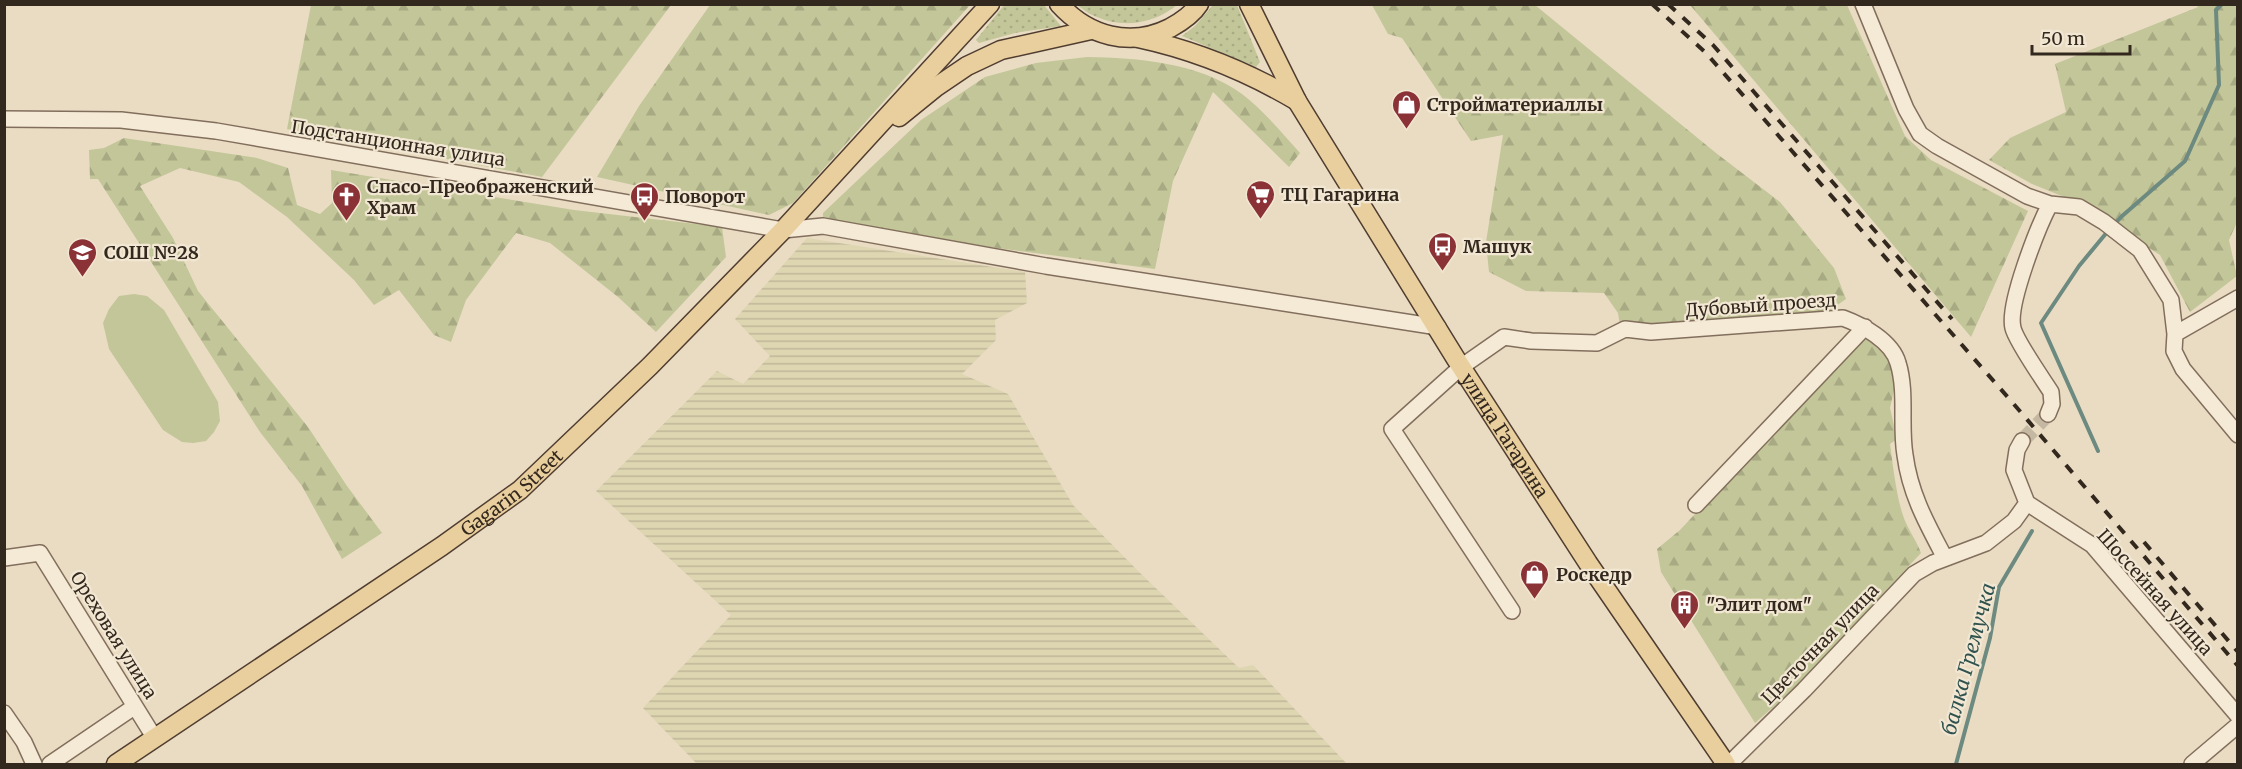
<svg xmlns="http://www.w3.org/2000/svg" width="2242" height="769" font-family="Merriweather,serif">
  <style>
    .farmland { fill: url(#farmland-rules) }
    .grass { fill: url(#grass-dots) }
    .forest { fill: url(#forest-firs) }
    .pitch { fill: #c3c698 }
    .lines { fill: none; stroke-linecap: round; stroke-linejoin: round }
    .stream { stroke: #6d8a81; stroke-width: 4 }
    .minor-tunnel { stroke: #c5b8a2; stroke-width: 15; stroke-dasharray: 15 8; stroke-linecap: butt }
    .minor-casing { stroke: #826e5c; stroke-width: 18 }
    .major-casing { stroke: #503d30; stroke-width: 21 }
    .minor { stroke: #f5ead6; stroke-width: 15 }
    .major { stroke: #e9cf9e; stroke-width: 18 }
    .rail { stroke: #33281e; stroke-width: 4; stroke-dasharray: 10 10; stroke-linecap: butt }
    .labels { text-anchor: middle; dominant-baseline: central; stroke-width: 4.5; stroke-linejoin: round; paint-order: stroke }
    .poi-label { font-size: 18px; font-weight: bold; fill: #33281e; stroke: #f2e7d2; text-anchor: start }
    .street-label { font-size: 18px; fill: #33281e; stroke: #f2e7d2 }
    .water-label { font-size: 20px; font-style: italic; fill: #2f524e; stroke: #f2e7d2 }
  </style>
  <defs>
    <pattern id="farmland-rules" width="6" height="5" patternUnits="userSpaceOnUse" patternTransform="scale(1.5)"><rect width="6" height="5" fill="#ded5b1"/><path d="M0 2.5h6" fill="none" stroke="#bfb798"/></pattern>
    <pattern id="grass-dots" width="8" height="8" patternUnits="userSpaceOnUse" patternTransform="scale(1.5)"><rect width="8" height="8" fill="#c3c698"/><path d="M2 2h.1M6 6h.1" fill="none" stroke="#a8aa83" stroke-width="1.8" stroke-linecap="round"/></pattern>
    <pattern id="forest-firs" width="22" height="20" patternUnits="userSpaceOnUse" patternTransform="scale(1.5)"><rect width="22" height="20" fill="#c3c698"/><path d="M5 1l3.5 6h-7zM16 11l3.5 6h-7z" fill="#a8aa83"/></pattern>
  </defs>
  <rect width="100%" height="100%" fill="#e9dcc3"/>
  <!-- farmland -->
  <path class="farmland" d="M807,238L1025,272L1027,303L995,320L996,340L962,374L1008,394L1073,505L1139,572L1239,668L1253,665L1347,764H697L643,708L731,615L596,491L717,371L743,384L770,356L735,319Z"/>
  <!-- grass -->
  <path class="grass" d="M1005,4L1044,5L1061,26L1015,33L979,43L976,40Z
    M1077,5H1177C1155,23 1124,29 1097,17C1090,15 1083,9 1077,5Z
    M1213,5H1237L1260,62L1256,67L1182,36L1195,26Z"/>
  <!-- forest -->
  <path class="forest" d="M311,5V4L671,5L542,177L287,129Z
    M710,5V4L970,5L793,203L769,215L597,177L639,106Z
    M1372,5H1535L1716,153L1780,202L1834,268L1846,299L1826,313L1620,326L1618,313L1604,293L1526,291L1489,272L1486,242L1503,135L1471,141L1402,38L1388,34Z
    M1690,5H1847L1905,136L1931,160L2028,211L1971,337Z
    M2197,5H2237L2238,220L2229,240L2237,276L2190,312L2160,255L2079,203L2032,184L1989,160L2010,138L2066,112L2055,64L2198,7Z
    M1087,57C1138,58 1198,62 1242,94C1263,110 1282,133 1300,153L1289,167L1213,92L1173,181L1155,269L990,247L823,221V213L921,120L985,77L1036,63Z
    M124,138L257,158L288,168L297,205L320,214L332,203L331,170L574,210L722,227L726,257L656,332L618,297L550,243L516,233L466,300L451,342L434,335L399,290L374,305L354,280L287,217L239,182L180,168L140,186L173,238L198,291L308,427L347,486L382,533L342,559L302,486L260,432L98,179H90L89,150L104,148Z
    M1867,339L1888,358L1897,377L1890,408L1897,439L1890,444C1893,465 1897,504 1906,523C1911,534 1917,542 1921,553L1797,686L1755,723L1661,572L1657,549L1680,530L1851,347Z"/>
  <!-- pitch -->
  <path class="pitch" d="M134,294L147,296L164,310L218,402L220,421L214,432L206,441L193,443L182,442L163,430L109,349L103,323L109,309L119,296Z"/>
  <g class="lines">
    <!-- stream -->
    <path class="stream" d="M2113,226L2121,217L2185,161L2219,85L2216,10L2222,4
      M2098,451L2041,323L2079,266L2108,231
      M1956,764L1990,638L1999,587L2032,531"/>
    <!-- minor-tunnel -->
    <path class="minor-tunnel" d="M2022,441L2048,414"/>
    <defs>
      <path id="minor" d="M1863,4L1906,109L1920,134L1937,146L2027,196L2050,204L2079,207L2104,222L2140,250L2171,300L2175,334L2174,351L2183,369L2238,435
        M4,119L121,120L216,131L783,230L823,226L1046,266L1438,327
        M2175,334L2238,298
        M2048,414L2052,404L2051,392C2042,378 2016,341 2013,328C2007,305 2038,227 2050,204
        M2022,441L2017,450L2014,470L2027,503L2092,545L2238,716
        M1696,505L1865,327
        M4,558L40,553L154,737
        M1512,611L1392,429L1461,367L1504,337L1531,341L1597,343L1625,329L1651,332L1843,318C1862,325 1892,341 1898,363C1907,392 1900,426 1905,455C1910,494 1927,524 1945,558
        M4,713L24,742L34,764
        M50,764L134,707
        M1729,764L1804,690L1914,574L1933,563L1986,543L2014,521L2027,503
        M2192,764L2238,725"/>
      <g id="major">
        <path d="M1059,4C1088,36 1130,48 1170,28C1181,22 1192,15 1199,4"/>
        <path id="s1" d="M1249,4L1297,101L1456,359L1588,563L1726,764"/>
        <path d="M1138,38C1194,50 1248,72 1297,101"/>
        <path d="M899,117L936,87L967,66L1001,50L1091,30"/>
        <path id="s2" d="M116,764L442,546L520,490L650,366L783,230L990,4"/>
      </g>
    </defs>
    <!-- minor casing -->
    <use href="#minor" class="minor-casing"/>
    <!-- major casing -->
    <use href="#major" class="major-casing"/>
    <!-- minor -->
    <use href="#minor" class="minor"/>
    <!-- major -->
    <use href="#major" class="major"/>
    <!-- rail -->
    <path class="rail" d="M1652,4L1706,53L2012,402L2238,666
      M1668,4L1713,45L1952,319
      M2144,542L2238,652"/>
  </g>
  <!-- icons -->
  <defs>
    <symbol id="shop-pin" viewBox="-11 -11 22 30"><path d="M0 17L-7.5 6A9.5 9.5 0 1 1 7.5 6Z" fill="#8b3236" stroke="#f2e7d2"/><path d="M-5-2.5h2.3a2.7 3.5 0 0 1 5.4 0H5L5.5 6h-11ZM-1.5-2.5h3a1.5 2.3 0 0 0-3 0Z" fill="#fff"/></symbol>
    <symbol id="supermarket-pin" viewBox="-11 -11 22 30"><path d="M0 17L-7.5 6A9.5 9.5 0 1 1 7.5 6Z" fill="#8b3236" stroke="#f2e7d2"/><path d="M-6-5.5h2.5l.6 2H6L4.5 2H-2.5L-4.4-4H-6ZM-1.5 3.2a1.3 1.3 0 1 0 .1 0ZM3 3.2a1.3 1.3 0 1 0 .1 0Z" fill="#fff"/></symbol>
    <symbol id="church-pin" viewBox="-11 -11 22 30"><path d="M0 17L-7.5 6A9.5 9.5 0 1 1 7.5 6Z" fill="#8b3236" stroke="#f2e7d2"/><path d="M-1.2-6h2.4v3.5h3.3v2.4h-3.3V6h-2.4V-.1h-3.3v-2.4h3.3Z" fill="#fff"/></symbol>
    <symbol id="bus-pin" viewBox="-11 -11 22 30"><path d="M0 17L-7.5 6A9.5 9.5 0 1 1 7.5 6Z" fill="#8b3236" stroke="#f2e7d2"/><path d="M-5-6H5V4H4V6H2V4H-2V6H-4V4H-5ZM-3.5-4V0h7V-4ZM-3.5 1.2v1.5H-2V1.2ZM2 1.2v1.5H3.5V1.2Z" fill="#fff"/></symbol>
    <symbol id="school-pin" viewBox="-11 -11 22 30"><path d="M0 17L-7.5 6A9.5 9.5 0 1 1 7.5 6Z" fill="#8b3236" stroke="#f2e7d2"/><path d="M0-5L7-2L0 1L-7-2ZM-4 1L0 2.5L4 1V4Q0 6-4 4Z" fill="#fff"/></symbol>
    <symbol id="building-pin" viewBox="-11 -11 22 30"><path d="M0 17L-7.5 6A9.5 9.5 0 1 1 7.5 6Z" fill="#8b3236" stroke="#f2e7d2"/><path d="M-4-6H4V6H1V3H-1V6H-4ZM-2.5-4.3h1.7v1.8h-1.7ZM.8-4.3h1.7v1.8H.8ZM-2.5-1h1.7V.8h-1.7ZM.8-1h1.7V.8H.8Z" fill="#fff"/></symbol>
  </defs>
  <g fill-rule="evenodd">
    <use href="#shop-pin" x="1390" y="88" width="33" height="45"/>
    <use href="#supermarket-pin" x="1244" y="178" width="33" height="45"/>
    <use href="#church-pin" x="330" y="180" width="33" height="45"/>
    <use href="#bus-pin" x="628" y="180" width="33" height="45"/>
    <use href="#bus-pin" x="1426" y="230" width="33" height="45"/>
    <use href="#school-pin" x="66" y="236" width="33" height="45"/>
    <use href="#shop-pin" x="1518" y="558" width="33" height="45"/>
    <use href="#building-pin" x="1668" y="588" width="33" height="45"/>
  </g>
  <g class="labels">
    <!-- poi labels -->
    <g class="poi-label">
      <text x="1427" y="104">Стройматериаллы</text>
      <text x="367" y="186">Спасо-Преображенский<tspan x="367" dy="21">Храм</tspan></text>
      <text x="1281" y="194">ТЦ Гагарина</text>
      <text x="665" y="196">Поворот</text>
      <text x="1463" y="246">Машук</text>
      <text x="104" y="252">СОШ №28</text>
      <text x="1556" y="574">Роскедр</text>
      <text x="1706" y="604">"Элит дом"</text>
    </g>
    <!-- street labels -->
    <g class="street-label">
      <text transform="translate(398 143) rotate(9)">Подстанционная улица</text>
      <text transform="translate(1761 305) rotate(-4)">Дубовый проезд</text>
      <text stroke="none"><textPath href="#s1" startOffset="502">улица Гагарина</textPath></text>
      <text stroke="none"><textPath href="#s2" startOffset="480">Gagarin Street</textPath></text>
      <text transform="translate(2155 592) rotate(48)">Шоссейная улица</text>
      <text transform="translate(114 635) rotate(58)">Ореховая улица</text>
      <text transform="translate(1820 644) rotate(-46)">Цветочная улица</text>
    </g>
    <!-- water labels -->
    <g class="water-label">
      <text transform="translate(1968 659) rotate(-75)">балка Гремучка</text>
    </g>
  </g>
  <!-- border -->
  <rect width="2242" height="769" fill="none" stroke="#33281e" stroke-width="12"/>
  <!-- scale -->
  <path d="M2032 45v9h98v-9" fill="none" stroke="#33281e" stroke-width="3"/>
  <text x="2041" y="45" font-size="18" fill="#33281e" stroke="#f2e7d2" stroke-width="4.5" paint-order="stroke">50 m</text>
</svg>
